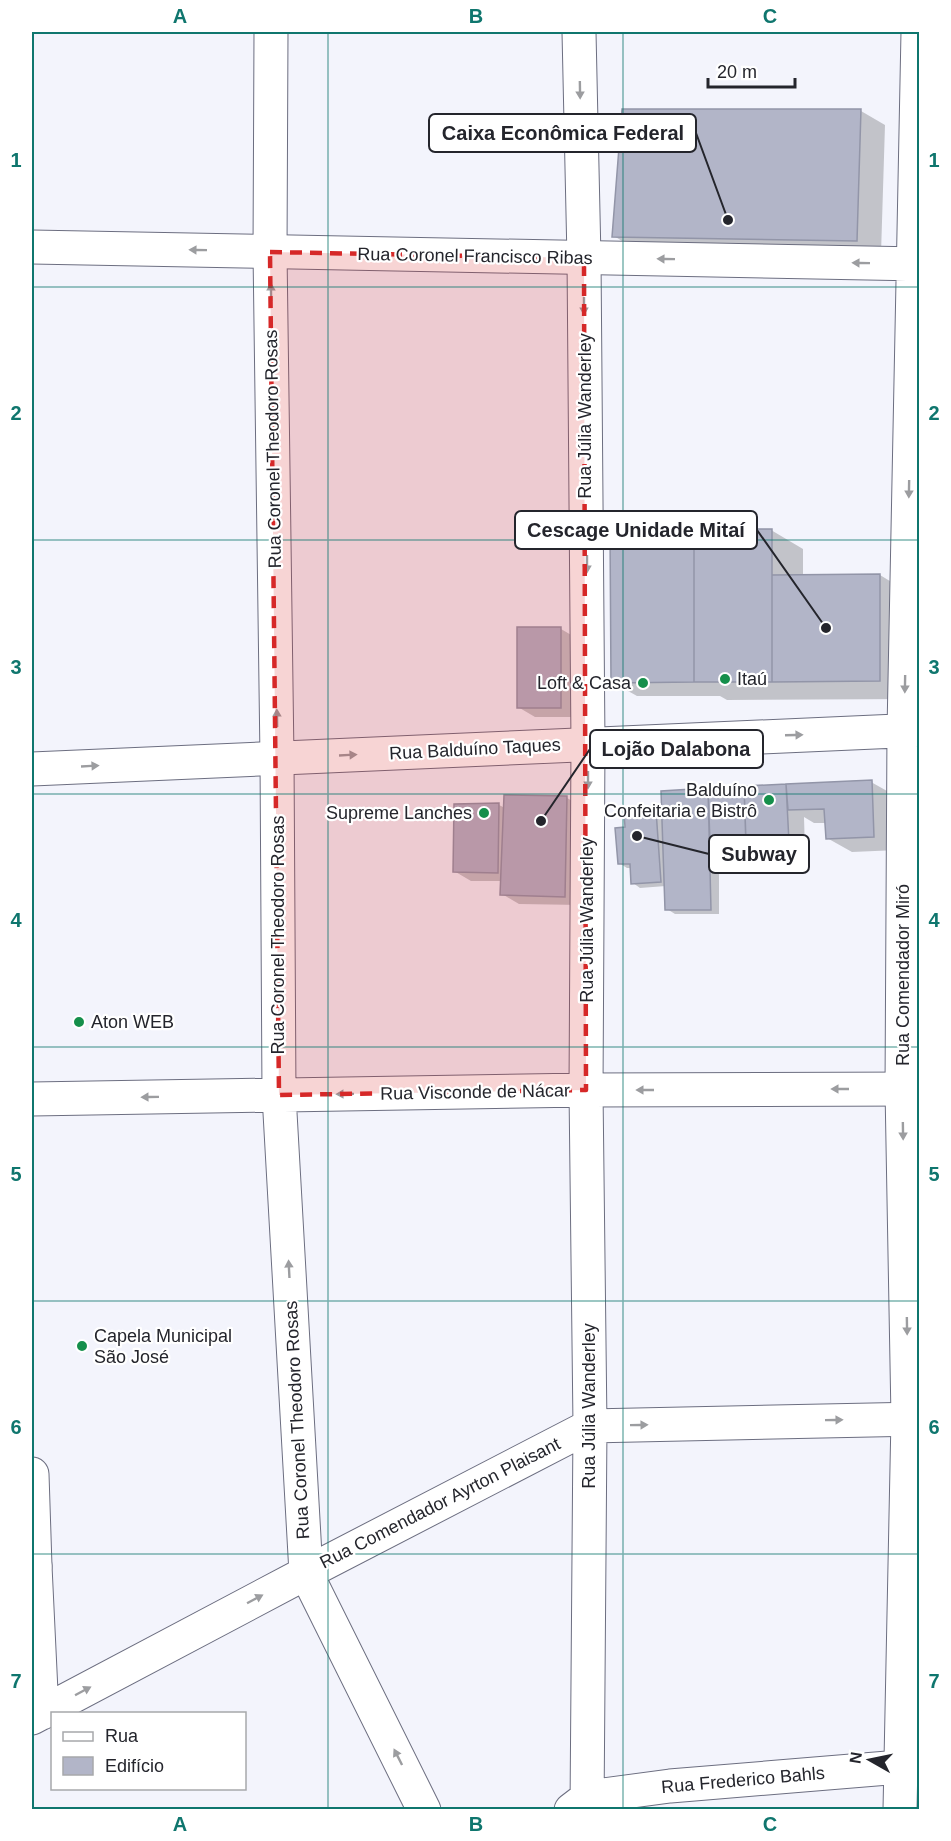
<svg xmlns="http://www.w3.org/2000/svg" width="951" height="1841" font-family="Helvetica,sans-serif">
  <style>
    .shadow { fill: #0003 }
    .building { fill: #b2b5c8; stroke: #9295a8; stroke-width: 1.5 }
    .lines { fill: none; stroke-linecap: round; stroke-linejoin: round }
    .minor-casing { stroke: #6c6e80; stroke-width: 35 }
    .major-casing { stroke: #6c6e80; stroke-width: 35 }
    .minor { stroke: #fff; stroke-width: 33 }
    .major { stroke: #fff; stroke-width: 33 }
    .oneway { fill: #9c9da0 }
    .marked { fill: #d62828; fill-opacity: 0.2; stroke: #d62828; stroke-width: 4.5; stroke-dasharray: 12 8; stroke-linejoin: round }
    .grid { fill: none; stroke: #0f766e; stroke-width: 1.5; stroke-opacity: 0.55 }
    .poi-dot { fill: #158f4b; stroke: #fff; stroke-width: 2 }
    .labels { text-anchor: middle; dominant-baseline: central; stroke-width: 4.5; stroke-linejoin: round; paint-order: stroke }
    .street-label { font-size: 18px; fill: #24252c; stroke: #fff }
    .poi-label { font-size: 18px; fill: #24252c; stroke: #fff; text-anchor: start }
    .leader { fill: none; stroke: #24252c; stroke-width: 2 }
    .callout-dot { fill: #24252c; stroke: #fff; stroke-width: 2 }
    .callout { fill: #fff; stroke: #24252c; stroke-width: 2 }
    .callout-label { font-size: 20px; text-anchor: middle; font-weight: bold; fill: #24252c }
    .neatline { fill: none; stroke: #0f766e; stroke-width: 2 }
    .grid-label { font-size: 20px; text-anchor: middle; font-weight: bold; fill: #0f766e }
  </style>
  <rect width="100%" height="100%" fill="#f3f4fc"/>
  <!-- shadow -->
  <path class="shadow" d="M861,111L885,125L881,254L638,251L614,236Z
    M771,530L803,549V576L880,575L911,594V699L727,700L720,696H637L612,682Z
    M561,629L578,639V717H535L518,707Z
    M871,782L896,796L898,850L852,852L827,838L826,823H814L804,817L805,851L765,854L754,848L755,872L719,874V914H675L667,909L666,886L640,888L633,883L632,868H627L619,863L627,829L656,812L663,816L662,792Z
    M567,798L583,807L581,905L519,904L502,894V881H471L454,871L499,805L505,808Z"/>
  <!-- building -->
  <path class="building" d="M622,109H861L857,241L612,237Z
    M694,529V682L611,683L610,530Z
    M694,529H772V682H694Z
    M880,574V681L772,682V575Z
    M517,627H561V708H517Z
    M872,780L874,837L826,839L824,809L788,810L786,784Z
    M786,784L789,842L746,846L744,786Z
    M744,786L747,868L711,870L708,788Z
    M708,788L711,910H665L661,791Z
    M504,795L567,796L565,897L500,895Z
    M499,803L498,873L453,872L454,804Z
    M656,810L661,882L631,884L630,864H618L615,828L625,827L624,813Z"/>
  <g class="lines">
    <defs>
      <path id="minor" d="M271,32L270,252L277,758L279,1095L306,1573L424,1810
        M579,32L584,258L588,744L586,1090L590,1426L587,1810
        M32,1099L586,1090L920,1089
        M35,1566L42,1713
        M32,1718L306,1573L590,1426L920,1419
        M571,1810L588,1797L670,1786L900,1767L920,1768"/>
      <path id="major" d="M32,247L920,264
        M32,769L920,730
        M32,1474L35,1566H32
        M900,1810L908,1418L902,1089L904,730L918,32"/>
    </defs>
    <!-- minor casing -->
    <use href="#minor" class="minor-casing"/>
    <!-- major casing -->
    <use href="#major" class="major-casing"/>
    <!-- minor -->
    <use href="#minor" class="minor"/>
    <!-- major -->
    <use href="#major" class="major"/>
  </g>
  <!-- one-way arrows -->
  <defs><path id="oneway-solid" d="M-6-.8H1V-3.2L6.5 0L1 3.2V.8H-6Z" transform="scale(1.5)"/></defs>
  <g class="oneway">
    <use href="#oneway-solid" transform="translate(580 90) rotate(89)"/>
    <use href="#oneway-solid" transform="translate(198 250) rotate(-179)"/>
    <use href="#oneway-solid" transform="translate(666 259) rotate(-179)"/>
    <use href="#oneway-solid" transform="translate(861 263) rotate(-179)"/>
    <use href="#oneway-solid" transform="translate(271 292) rotate(-91)"/>
    <use href="#oneway-solid" transform="translate(584 306) rotate(90)"/>
    <use href="#oneway-solid" transform="translate(909 489) rotate(91)"/>
    <use href="#oneway-solid" transform="translate(587 564) rotate(90)"/>
    <use href="#oneway-solid" transform="translate(905 684) rotate(91)"/>
    <use href="#oneway-solid" transform="translate(277 718) rotate(-91)"/>
    <use href="#oneway-solid" transform="translate(794 735) rotate(-2)"/>
    <use href="#oneway-solid" transform="translate(348 755) rotate(-3)"/>
    <use href="#oneway-solid" transform="translate(90 766) rotate(-3)"/>
    <use href="#oneway-solid" transform="translate(588 780) rotate(90)"/>
    <use href="#oneway-solid" transform="translate(840 1089) rotate(180)"/>
    <use href="#oneway-solid" transform="translate(645 1090) rotate(180)"/>
    <use href="#oneway-solid" transform="translate(345 1094) rotate(179)"/>
    <use href="#oneway-solid" transform="translate(150 1097) rotate(179)"/>
    <use href="#oneway-solid" transform="translate(903 1131) rotate(89)"/>
    <use href="#oneway-solid" transform="translate(289 1269) rotate(-93)"/>
    <use href="#oneway-solid" transform="translate(907 1326) rotate(89)"/>
    <use href="#oneway-solid" transform="translate(834 1420) rotate(-1)"/>
    <use href="#oneway-solid" transform="translate(639 1425) rotate(-1)"/>
    <use href="#oneway-solid" transform="translate(255 1599) rotate(-28)"/>
    <use href="#oneway-solid" transform="translate(83 1691) rotate(-28)"/>
    <use href="#oneway-solid" transform="translate(398 1757) rotate(-117)"/>
  </g>
  <!-- marked area -->
  <path class="marked" d="M270,252L584,258L586,1090L279,1095Z"/>
  <!-- grid -->
  <path class="grid" d="M328,32V1810M623,32V1810M32,287H920M32,540H920M32,794H920M32,1047H920M32,1301H920M32,1554H920"/>
  <!-- markers -->
  <g class="poi-dot">
    <circle cx="725" cy="679" r="6"/>
    <circle cx="643" cy="683" r="6"/>
    <circle cx="769" cy="800" r="6"/>
    <circle cx="484" cy="813" r="6"/>
    <circle cx="79" cy="1022" r="6"/>
    <circle cx="82" cy="1346" r="6"/>
  </g>
  <g class="labels">
    <!-- street labels -->
    <g class="street-label">
      <text transform="translate(475 256) rotate(1)">Rua Coronel Francisco Ribas</text>
      <text transform="translate(585 416) rotate(-90)">Rua Júlia Wanderley</text>
      <text transform="translate(273 449) rotate(-91)">Rua Coronel Theodoro Rosas</text>
      <text transform="translate(475 749) rotate(-3)">Rua Balduíno Taques</text>
      <text transform="translate(587 920) rotate(-90)">Rua Júlia Wanderley</text>
      <text transform="translate(278 935) rotate(-90)">Rua Coronel Theodoro Rosas</text>
      <text transform="translate(903 975) rotate(-90)">Rua Comendador Miró</text>
      <text transform="translate(475 1092) rotate(-1)">Rua Visconde de Nácar</text>
      <text transform="translate(589 1406) rotate(-90)">Rua Júlia Wanderley</text>
      <text transform="translate(297 1420) rotate(-93)">Rua Coronel Theodoro Rosas</text>
      <text transform="translate(440 1503) rotate(-27)">Rua Comendador Ayrton Plaisant</text>
      <text transform="translate(743 1780) rotate(-5)">Rua Frederico Bahls</text>
    </g>
    <!-- poi labels -->
    <g class="poi-label">
      <text x="737" y="679">Itaú</text>
      <text x="631" y="683" text-anchor="end">Loft &amp; Casa</text>
      <text x="757" y="790" text-anchor="end">Balduíno<tspan x="757" dy="21">Confeitaria e Bistrô</tspan></text>
      <text x="472" y="813" text-anchor="end">Supreme Lanches</text>
      <text x="91" y="1022">Aton WEB</text>
      <text x="94" y="1336">Capela Municipal<tspan x="94" dy="21">São José</tspan></text>
    </g>
  </g>
  <!-- callouts -->
  <path class="leader" d="M728 220L696 133M826 628L757 530M541 821L590 749M637 836L709 854"/>
  <g class="callout-dot">
    <circle cx="728" cy="220" r="6"/>
    <circle cx="826" cy="628" r="6"/>
    <circle cx="541" cy="821" r="6"/>
    <circle cx="637" cy="836" r="6"/>
  </g>
  <g class="callout">
    <rect x="429" y="114" width="267" height="38" rx="6"/>
    <rect x="515" y="511" width="242" height="38" rx="6"/>
    <rect x="590" y="730" width="173" height="38" rx="6"/>
    <rect x="709" y="835" width="100" height="38" rx="6"/>
  </g>
  <g class="callout-label">
    <text x="563" y="140">Caixa Econômica Federal</text>
    <text x="636" y="537">Cescage Unidade Mitaí</text>
    <text x="676" y="756">Lojão Dalabona</text>
    <text x="759" y="861">Subway</text>
  </g>
  <!-- border -->
  <rect width="951" height="1841" fill="none" stroke="#ffffff" stroke-width="66"/>
  <!-- legend -->
  <rect x="51" y="1712" width="195" height="78" fill="#ffffff" stroke="#a7a8ab" stroke-width="1.5"/>
  <rect x="63" y="1732" width="30" height="9" fill="#ffffff" stroke="#a7a8ab" stroke-width="1.5"/>
  <text x="105" y="1742" font-size="18" fill="#24252c">Rua</text>
  <rect x="63" y="1757" width="30" height="18" fill="#b2b5c8" stroke="#a7a8ab" stroke-width="1.5"/>
  <text x="105" y="1772" font-size="18" fill="#24252c">Edifício</text>
  <!-- north arrow -->
  <g transform="translate(870 1760) rotate(279)" stroke="#ffffff" stroke-width="4.5" paint-order="stroke">
  <path d="M0-4.5L10 22L0 15L-10 22Z" fill="#24252c"/>
  <text y="-9" font-size="16" font-weight="bold" text-anchor="middle" fill="#24252c">N</text>
  </g>
  <!-- scale -->
  <path d="M708 78v9h87v-9" fill="none" stroke="#24252c" stroke-width="3"/>
  <text x="717" y="78" font-size="18" fill="#24252c" stroke="#ffffff" stroke-width="4.5" paint-order="stroke">20 m</text>
  <rect x="33" y="33" width="885" height="1775" class="neatline"/>
  <g class="grid-label">
    <text x="180" y="23">A</text>
    <text x="476" y="23">B</text>
    <text x="770" y="23">C</text>
    <text x="16" y="167">1</text>
    <text x="934" y="167">1</text>
    <text x="16" y="420">2</text>
    <text x="934" y="420">2</text>
    <text x="16" y="674">3</text>
    <text x="934" y="674">3</text>
    <text x="16" y="927">4</text>
    <text x="934" y="927">4</text>
    <text x="16" y="1181">5</text>
    <text x="934" y="1181">5</text>
    <text x="16" y="1434">6</text>
    <text x="934" y="1434">6</text>
    <text x="16" y="1688">7</text>
    <text x="934" y="1688">7</text>
    <text x="180" y="1831">A</text>
    <text x="476" y="1831">B</text>
    <text x="770" y="1831">C</text>
  </g>
</svg>
